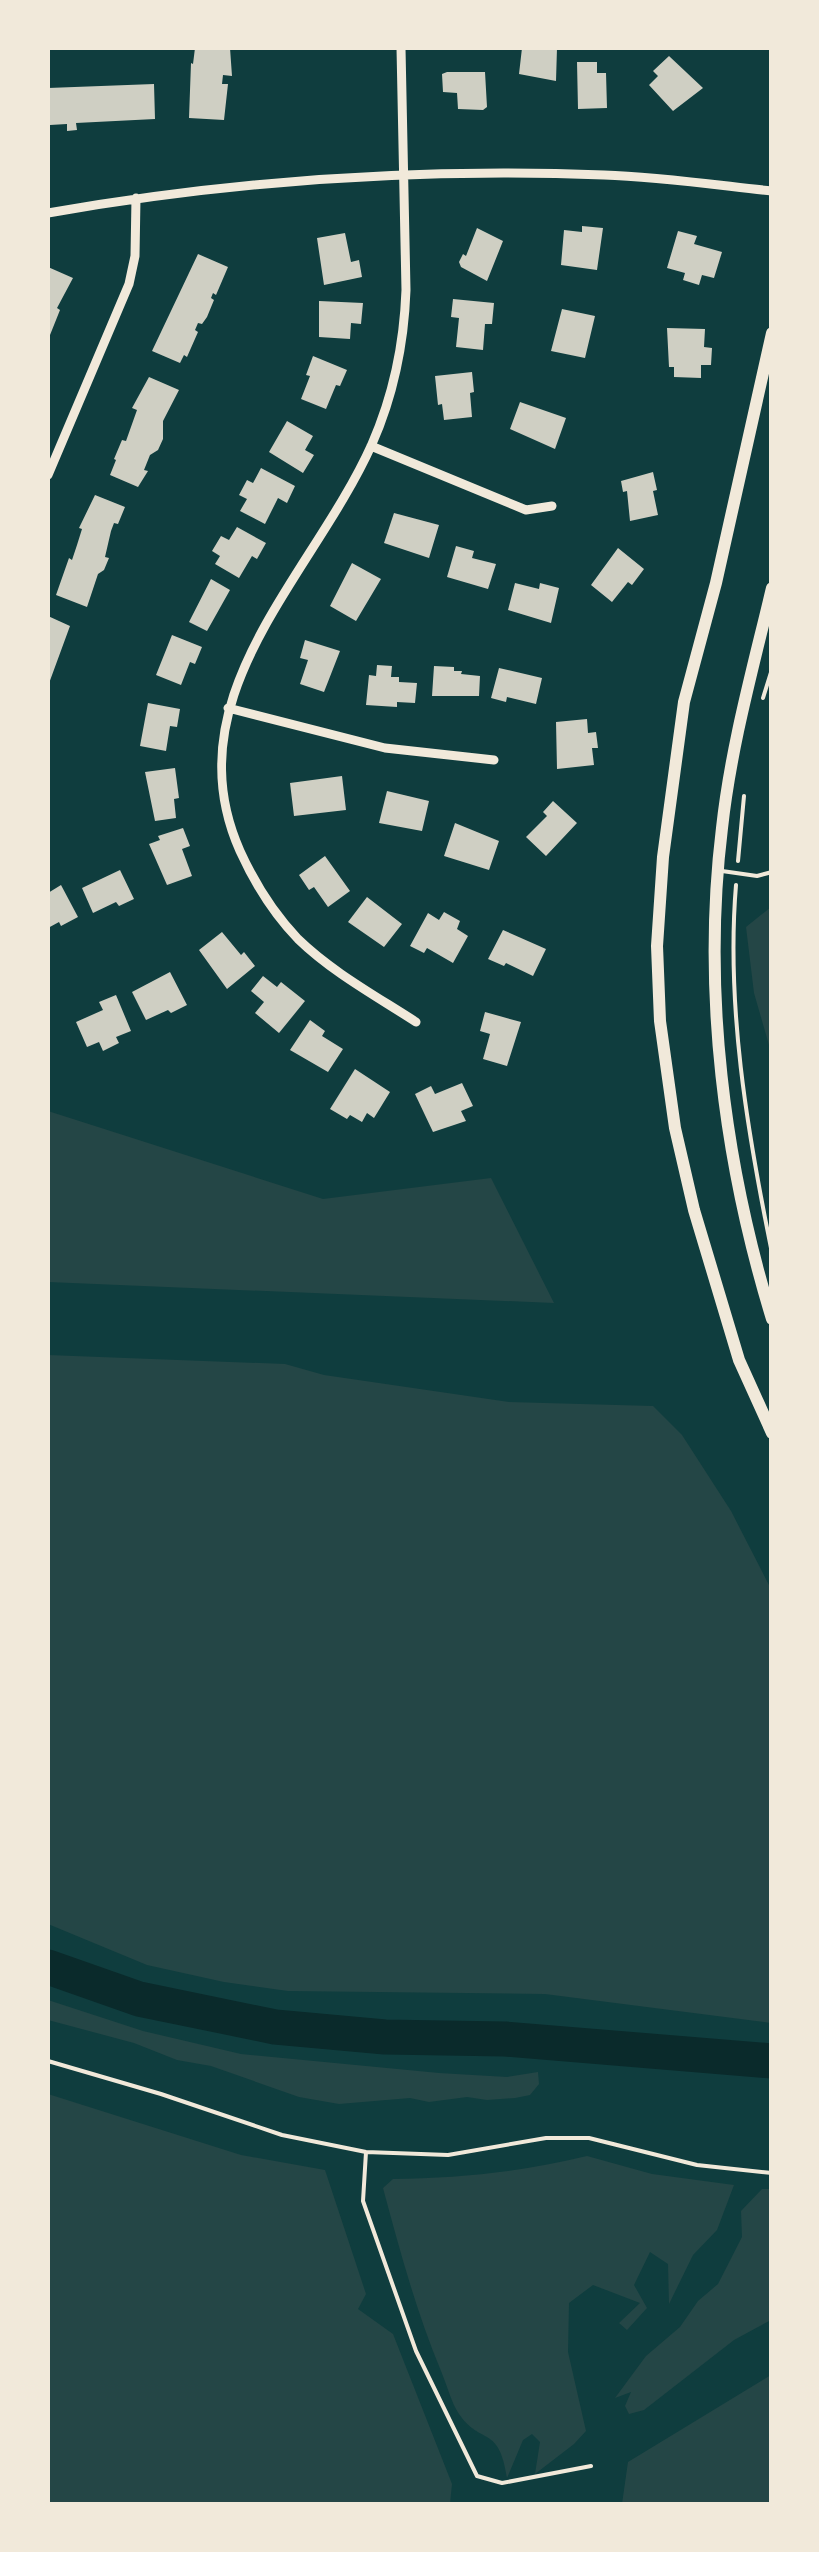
<svg xmlns="http://www.w3.org/2000/svg" width="819" height="2552" font-family="'Archivo Narrow',sans-serif">
  <style>
    .green { fill: #244646 }
    .lines { fill: none; stroke-linecap: round; stroke-linejoin: round }
    .river { stroke: #0a2a2b; stroke-width: 35 }
    .building { fill: #cfcfc3 }
    .path { stroke: #f1e9da; stroke-width: 4 }
    .service { stroke: #f1e9da; stroke-width: 4 }
    .minor { stroke: #f1e9da; stroke-width: 9 }
    .primary { stroke: #f1e9da; stroke-width: 12 }
  </style>
  <rect width="100%" height="100%" fill="#0f3d3e"/>
  <!-- green -->
  <path class="green" d="M771,907V1052L754,993L746,927Z
    M48,1111L323,1199L491,1178L554,1303L48,1282Z
    M48,1355L285,1364L324,1375L509,1402L653,1406L682,1435L731,1511L771,1589V2023L545,1994L288,1991L224,1982L147,1965L48,1924Z
    M48,2000L143,2031L241,2054L439,2073L507,2077L538,2072L539,2084L530,2095L515,2098L487,2100L467,2097L429,2102L410,2098L339,2104L299,2097L211,2066L177,2060L134,2043L48,2020Z
    M48,2094L241,2155L325,2170L366,2294L358,2309L393,2334L452,2484L450,2504H48Z
    M587,2156L652,2174L734,2185L717,2230L693,2255L669,2304L668,2264L650,2252L634,2285L647,2308L627,2330L619,2323L640,2303L593,2285L569,2303L568,2352L586,2431L574,2444L535,2474L540,2442L532,2434L523,2440L507,2478C499,2424 481,2446 459,2414C451,2402 447,2385 441,2371C416,2311 400,2251 383,2188L393,2179C460,2178 522,2172 587,2156Z
    M762,2189H771V2320L734,2340L644,2410L629,2414L625,2406L631,2392L615,2398L646,2356L680,2327L698,2301L718,2284L742,2237L741,2211Z
    M771,2375V2504H622L628,2462Z"/>
  <g class="lines">
    <!-- river -->
    <path class="river" d="M48,1967L139,1999L275,2027L385,2037L505,2039L772,2061"/>
  </g>
  <!-- building -->
  <path class="building" d="M195,48H230L232,76L223,75L222,84H228L224,120L189,118L191,63L193,64Z
    M522,48H557L556,81L519,74Z
    M669,56L703,88L673,111L649,85L658,76L653,71Z
    M577,62H597V73H606L607,108L578,109Z
    M447,72H485L487,107L483,110L458,109L457,93L443,92L442,74Z
    M154,84L155,119L76,123L77,130L67,131V124L50,125L48,88Z
    M582,226L603,228L597,270L561,265L564,230L582,232Z
    M477,228L503,241L487,281L461,267L459,262L463,254L466,256Z
    M678,231L697,236L694,244L722,252L714,278L702,275L699,285L683,280L685,273L667,268Z
    M345,233L351,262L359,260L362,277L324,285L317,238Z
    M198,254L228,267L216,295L213,293L211,298L214,300L207,317L202,324L198,323L195,330L198,332L187,357L184,355L180,363L152,351Z
    M48,267L73,278L57,308L60,310L48,340Z
    M453,299L494,303L492,324H485L483,350L456,347L459,318L451,317Z
    M319,301L363,303L361,324L351,323L350,339L319,337Z
    M562,309L595,316L585,358L551,351Z
    M667,328L705,329L704,347L712,348L711,365H701V378L674,377V367H669Z
    M313,356L347,370L340,386L336,385L326,409L301,399L310,376L306,375Z
    M472,372L474,392L470,393L472,417L444,420L442,404L438,405L435,376Z
    M149,377L179,390L163,421V439L158,450L150,455L144,470L148,471L138,487L110,475L116,460L114,459L122,440L126,441L137,410L132,408Z
    M520,402L566,418L555,449L510,429Z
    M287,421L313,436L305,450L314,455L303,473L269,452Z
    M261,468L295,486L287,503L278,498L265,524L240,511L247,499L239,495L247,480L253,483Z
    M653,472L657,490L653,491L658,515L630,521L627,491L623,492L621,481Z
    M95,495L125,507L118,524L114,523L111,531L105,557L109,558L104,570L98,574L87,607L56,595L69,558L72,560L77,545L82,529L79,528Z
    M394,513L439,525L429,558L384,543Z
    M237,527L266,543L257,559L252,556L239,578L215,564L220,556L212,551L221,536L229,540Z
    M456,546L474,551L472,558L496,564L488,589L447,577Z
    M618,548L644,569L632,585L628,582L612,602L591,585Z
    M352,563L381,579L356,621L330,606Z
    M211,579L230,590L207,631L189,622Z
    M515,583L539,589L540,583L559,588L551,623L508,610Z
    M48,616L70,626L48,686Z
    M172,635L202,647L195,664L190,662L181,685L156,675Z
    M305,640L340,651L324,692L300,684L308,660L300,658Z
    M377,665L392,666L391,677H399V682L417,683L415,703L397,702V707L366,705L369,675L376,676Z
    M434,666L454,667V671H462L461,674L480,676L479,696H432Z
    M499,668L542,678L536,704L507,697L506,702L491,698Z
    M148,703L180,709L177,727L170,726L166,751L140,746Z
    M587,719L588,733L596,732L598,748H592L594,765L557,769L556,722Z
    M175,768L179,798L174,799L176,818L155,821L145,772Z
    M342,776L346,810L294,816L290,783Z
    M387,791L429,801L422,831L379,823Z
    M553,801L577,823L546,856L526,837L547,816L543,812Z
    M455,823L499,841L489,870L444,856Z
    M183,828L190,846L182,849L192,876L167,885L149,844L160,840L158,836Z
    M325,856L350,891L328,907L314,887L309,890L299,875Z
    M120,870L134,899L119,906L116,902L93,913L82,888Z
    M61,885L78,917L61,926L59,922L48,928V893Z
    M367,897L402,924L384,947L348,922Z
    M444,912L460,921L457,929L468,936L453,963L427,948L424,953L410,946L428,913L439,920Z
    M503,930L546,949L533,976L506,963L504,966L488,959Z
    M222,932L241,955L244,952L255,966L227,989L199,950Z
    M170,972L187,1005L171,1013L168,1010L146,1020L132,992Z
    M263,976L277,987L281,982L305,1001L279,1033L255,1013L264,1002L251,991Z
    M116,995L131,1031L116,1037L119,1043L103,1051L99,1042L87,1047L76,1022L103,1010L99,1002Z
    M485,1012L521,1022L507,1066L483,1059L490,1034L480,1031Z
    M310,1020L325,1031L322,1036L343,1049L328,1072L290,1050Z
    M355,1069L390,1092L374,1118L367,1113L362,1122L350,1115L347,1119L330,1109Z
    M462,1083L473,1106L461,1111L466,1121L433,1132L415,1094L431,1086L435,1094Z"/>
  <g class="lines">
    <!-- path -->
    <path class="path" d="M763,698L772,669
      M738,861L744,796
      M736,885C726,1005 747,1130 771,1248
      M48,2061L161,2094L282,2135L366,2152L448,2155L546,2138H589L697,2165L772,2173
      M366,2152L363,2201L416,2351L477,2476L502,2483L591,2466"/>
    <!-- service -->
    <path class="service" d="M722,871L757,876L772,872"/>
    <!-- minor -->
    <path class="minor" d="M401,48L406,290C404,345 394,394 372,444C313,576 171,696 240,851C255,884 272,912 298,939C332,972 376,996 416,1022
      M48,213C229,181 419,168 604,175C660,177 716,185 772,191
      M371,446L526,510L552,506
      M48,475L129,284L135,256L136,198
      M228,708L385,748L494,760"/>
    <!-- primary -->
    <path class="primary" d="M772,333L716,583L684,702L663,857L657,946L660,1021L675,1128L694,1210L739,1360L772,1433
      M772,588C753,668 731,746 722,828C702,991 724,1162 772,1319"/>
  </g>
  <!-- border -->
  <rect width="819" height="2552" fill="none" stroke="#f1e9da" stroke-width="100"/>
</svg>
